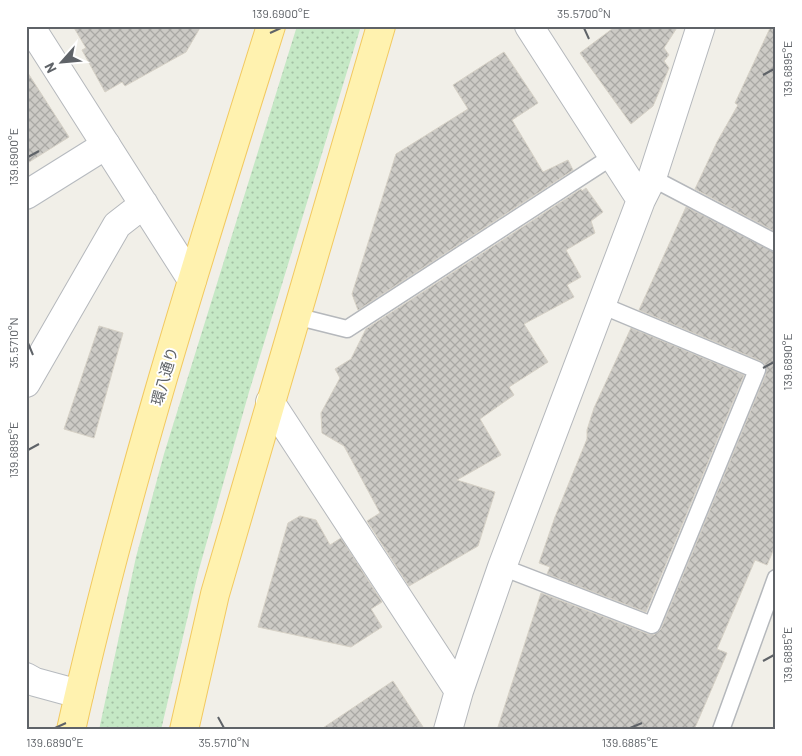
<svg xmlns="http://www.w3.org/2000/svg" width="802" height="756" font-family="Barlow,'Noto Sans JP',sans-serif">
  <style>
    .grass { fill: url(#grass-dots) }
    .building { fill: url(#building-cross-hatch); stroke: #d6d1c6 }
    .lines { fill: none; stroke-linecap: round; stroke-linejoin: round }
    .lane-casing { stroke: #b5b8bc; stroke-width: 19 }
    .street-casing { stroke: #b5b8bc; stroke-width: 30 }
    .secondary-casing { stroke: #b6babf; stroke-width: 30 }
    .primary-casing { stroke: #f2c960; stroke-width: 30 }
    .lane { stroke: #fff; stroke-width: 16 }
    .street { stroke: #fff; stroke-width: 28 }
    .secondary { stroke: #fff; stroke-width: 28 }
    .primary { stroke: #fff2af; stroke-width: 28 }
    .ticks { fill: none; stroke: #5f6368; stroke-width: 2 }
    .labels { text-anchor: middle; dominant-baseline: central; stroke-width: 4; stroke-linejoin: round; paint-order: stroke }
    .street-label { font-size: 15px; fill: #5f6368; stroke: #fff }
    .neatline { fill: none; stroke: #5f6368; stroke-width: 2 }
    .ticks-label { font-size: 12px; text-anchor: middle; fill: #5f6368 }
  </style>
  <defs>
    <pattern id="grass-dots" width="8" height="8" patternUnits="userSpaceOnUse" patternTransform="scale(1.25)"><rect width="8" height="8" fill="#c5e8c5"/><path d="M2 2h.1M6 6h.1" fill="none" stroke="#a3c0a4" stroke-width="1.8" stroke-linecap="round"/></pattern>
    <pattern id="building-cross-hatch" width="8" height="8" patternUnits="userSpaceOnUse" patternTransform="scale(1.25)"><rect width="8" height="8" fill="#cccac5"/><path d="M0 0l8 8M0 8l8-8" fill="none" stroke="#a9a8a4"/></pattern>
  </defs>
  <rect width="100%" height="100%" fill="#f1efe8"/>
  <!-- grass -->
  <path class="grass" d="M297,26H361L249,392L198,573L161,730H99L136,557L164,454Z"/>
  <!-- building -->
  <path class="building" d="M73,26H201L186,52L125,86L122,82L105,92L82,50L86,48Z
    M616,26H678L664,48L669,55L664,61L669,68L653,106L631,124L580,53Z
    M771,26H776V232L695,189L717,142L738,105L735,103Z
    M504,52L538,103L512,120L543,172L568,160L573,170L358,310L352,294L396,154L468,109L453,85Z
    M26,70L69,137L26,164Z
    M586,188L603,212L591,221L595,233L566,250L581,277L567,285L574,297L524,324L548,362L509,387L514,395L480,419L501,455L457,480L495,492L478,546L409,586L367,521L380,513L344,446L322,433L321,413L340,378L335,369L351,359L366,329L581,189L582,191Z
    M686,207L776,253V544L767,565L755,560L717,649L727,653L694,730H497L541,593L648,634L654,635L661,629L766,374L765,364L761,361L639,310Z
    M99,326L123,333L94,438L64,429Z
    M631,328L744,375L646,612L547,574L550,567L539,563L555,517L587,439V430L594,408Z
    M300,516L316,520L330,545L341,538L382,602L371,609L382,627L351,647L258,627L288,523Z
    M393,681L425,730H320Z"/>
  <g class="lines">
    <defs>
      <path id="lane" d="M652,178L776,243
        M295,316L347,329L613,156
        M502,567L652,625L757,370L601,305
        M721,730L776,578"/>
      <path id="street" d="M30,26L192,280
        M529,26L641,200
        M26,383L117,225L144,204
        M270,402L459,691
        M448,730L459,691L502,567L641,200L652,178L701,26"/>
      <path id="secondary" d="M26,195L106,145
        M26,677L35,682L79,694"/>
      <path id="primary" d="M71,730C124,492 198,259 271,26
        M184,730L215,594L381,26"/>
    </defs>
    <!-- lane casing -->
    <use href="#lane" class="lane-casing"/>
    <!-- street casing -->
    <use href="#street" class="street-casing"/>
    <!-- secondary casing -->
    <use href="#secondary" class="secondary-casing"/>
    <!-- primary casing -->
    <use href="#primary" class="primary-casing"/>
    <!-- lane -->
    <use href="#lane" class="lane"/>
    <!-- street -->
    <use href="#street" class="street"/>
    <!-- secondary -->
    <use href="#secondary" class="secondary"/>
    <!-- primary -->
    <use href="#primary" class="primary"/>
  </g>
  <!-- ticks -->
  <path class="ticks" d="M584,28L589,39M270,33L281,28M763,75L774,69M28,157L39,151M28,343L33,355M763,368L774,362M28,450L39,444M763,661L774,655M218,717L224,728M55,728L66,723M630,728L642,723"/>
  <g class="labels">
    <!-- street labels -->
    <g class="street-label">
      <text transform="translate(164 376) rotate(-74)">環八通り</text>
    </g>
  </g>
  <!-- border -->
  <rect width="802" height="756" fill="none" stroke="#ffffff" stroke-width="55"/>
  <!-- north arrow -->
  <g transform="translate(62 62) rotate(243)" stroke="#ffffff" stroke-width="4" paint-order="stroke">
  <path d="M0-4L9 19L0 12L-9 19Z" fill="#5f6368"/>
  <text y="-8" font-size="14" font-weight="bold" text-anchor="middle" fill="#5f6368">N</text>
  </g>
  <rect x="28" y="28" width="746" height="700" class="neatline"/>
  <g class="ticks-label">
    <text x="281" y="18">139.6900°E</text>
    <text x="584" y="18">35.5700°N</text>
    <text transform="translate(788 69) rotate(-90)" y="4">139.6895°E</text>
    <text transform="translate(14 157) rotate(-90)" y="4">139.6900°E</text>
    <text transform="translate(14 343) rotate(-90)" y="4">35.5710°N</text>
    <text transform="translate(788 362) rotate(-90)" y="4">139.6890°E</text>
    <text transform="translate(14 450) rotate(-90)" y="4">139.6895°E</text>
    <text transform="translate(788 655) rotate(-90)" y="4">139.6885°E</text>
    <text x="55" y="747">139.6890°E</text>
    <text x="224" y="747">35.5710°N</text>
    <text x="630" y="747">139.6885°E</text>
  </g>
</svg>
